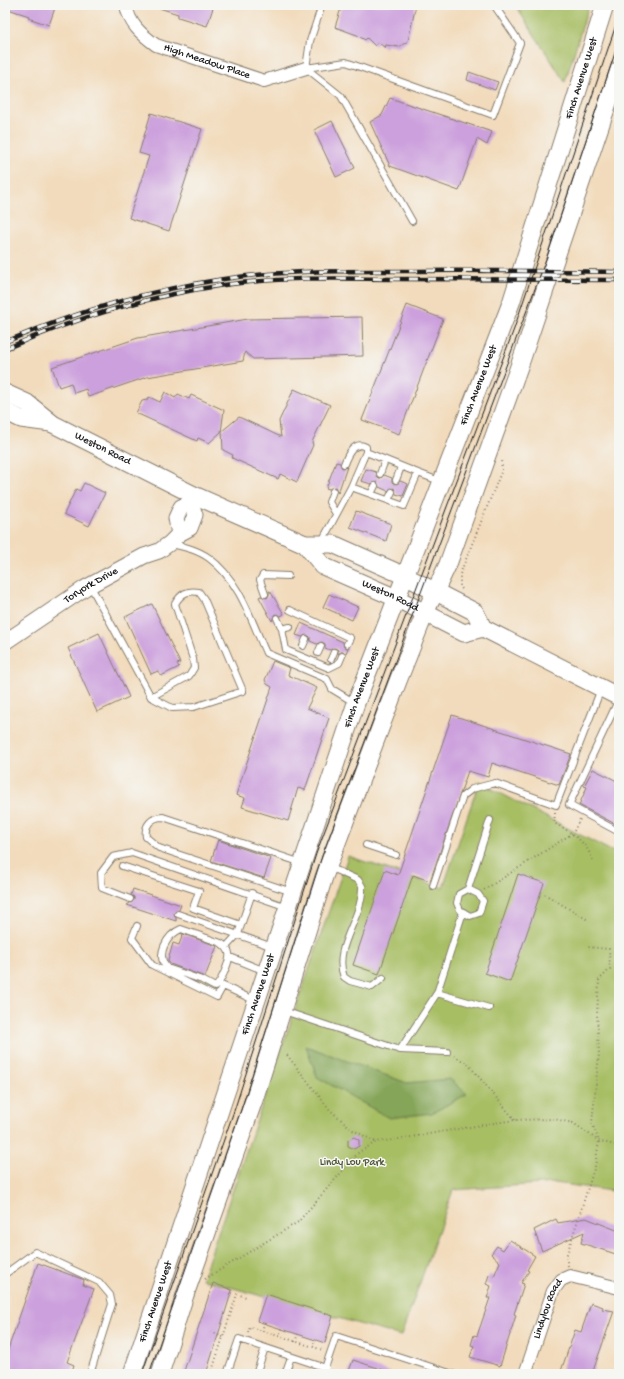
<svg xmlns="http://www.w3.org/2000/svg" width="624" height="1379" font-family="'Gochi Hand',sans-serif">
  <style>
    .green { fill: #a7be63; stroke: #626d40 }
    .forest { fill: #85a559; stroke: #50603a }
    .building { fill: #cca0dd }
    .lines { fill: none; stroke-linecap: round; stroke-linejoin: round }
    .service-casing { stroke: #877c6c; stroke-width: 8 }
    .minor-casing { stroke: #877c6c; stroke-width: 14 }
    .tertiary-casing { stroke: #877c6c; stroke-width: 17 }
    .secondary-casing { stroke: #877c6c; stroke-width: 19 }
    .path { stroke: #877c6c; stroke-width: 2; stroke-dasharray: 1 3; stroke-linecap: butt }
    .service { stroke: #fff; stroke-width: 6 }
    .minor { stroke: #fff; stroke-width: 12 }
    .tertiary { stroke: #fff; stroke-width: 15 }
    .secondary { stroke: #fff; stroke-width: 17 }
    .tram { stroke: #1c1c1c; stroke-width: 1 }
    .rail-casing { stroke: #1c1c1c; stroke-width: 4.5 }
    .rail { stroke: #f6f6f2; stroke-width: 3; stroke-dasharray: 9; stroke-linecap: butt }
    .labels { text-anchor: middle; dominant-baseline: central; stroke-width: 3; stroke-linejoin: round; paint-order: stroke }
    .street-label { font-size: 11px; fill: #1c1c1c; stroke: #f6f6f2 }
    .park-label { font-size: 11px; fill: #4d5535; stroke: #f6f6f2 }
  </style>
  <rect width="100%" height="100%" fill="#f6f6f2"/>
  <filter id="ink" filterUnits="userSpaceOnUse"><feTurbulence type="fractalNoise" baseFrequency=".025" numOctaves="2"/><feDisplacementMap in="SourceGraphic" scale="8" xChannelSelector="R" yChannelSelector="G"/><feConvolveMatrix kernelMatrix="1 2 1 2 8 2 1 2 1" color-interpolation-filters="sRGB"/></filter>
  <filter id="wash" filterUnits="userSpaceOnUse"><feTurbulence type="fractalNoise" baseFrequency=".012" numOctaves="4" result="noise"/><feDisplacementMap in="SourceGraphic" scale="16" xChannelSelector="R" yChannelSelector="G"/><feGaussianBlur stdDeviation="0.9" result="paint"/><feColorMatrix in="noise" values="0 0 0 0 0 0 0 0 0 0 0 0 0 0 0 0 0 1.4 0 .05"/><feComposite in="paint" operator="in"/></filter>
  <g filter="url(#wash)">
    <rect width="100%" height="100%" fill="#f2dbbc"/>
    <!-- green -->
    <path class="green" d="M515,5H589L565,82Z
      M479,782L619,855V1192L555,1183L453,1190L401,1336L202,1279L348,856L443,888Z"/>
    <!-- forest -->
    <path class="forest" d="M306,1046L407,1083L450,1079L467,1094L432,1113L389,1118L317,1077Z"/>
    <g id="blocks">
      <!-- building -->
      <path class="building" d="M5,5H56L49,25L28,18L29,16L5,8Z
        M156,5H214L207,26L178,17V14L156,7Z
        M342,5H416L408,41L399,47L386,45L385,48L378,42L375,46L367,38L365,40L357,35L335,27Z
        M469,72L498,82L495,90L467,80Z
        M390,98L492,132L487,145L477,139L459,191L390,166L370,122L382,115Z
        M151,113L202,129L169,231L129,218L149,156L139,153Z
        M332,121L355,168L336,177L314,130Z
        M407,305L443,319L399,434L362,420Z
        M362,317L363,356L253,359L245,352L243,361L147,377L88,397L86,389L74,393L71,383L59,387L52,367L138,338L248,319Z
        M294,389L330,405L312,442L313,445L297,482L280,474L278,479L232,458L233,455L223,450L222,431L239,417L281,437L279,421Z
        M165,392L175,398L178,394L189,399L191,395L224,410L221,432L209,443L198,438L197,441L136,413L142,401L147,400L149,397L160,402Z
        M336,462L340,463L342,468L347,467L338,493L335,487L329,489L326,488Z
        M366,469L376,472L378,478H381L384,475L392,478V482L395,484L400,481L408,484L403,496L396,494L394,488L388,491L379,487L377,482L371,484L361,481Z
        M84,483L105,493L89,526L64,514L76,489L80,491Z
        M356,511L391,524L386,541L350,527Z
        M269,591H270L284,614L281,616L275,614L272,621L259,597L261,596L267,598L269,595Z
        M329,594L358,607L352,620L323,607Z
        M152,604L180,663L177,664L179,667L161,676L158,671L151,674L125,617Z
        M301,623L343,642L344,647L348,648L346,653L342,652L338,654V650L335,648L330,650L325,648V644L322,642L317,644L310,641V637L307,635L302,637L296,635Z
        M99,633L129,697L97,712L68,648Z
        M273,661L290,668L288,675L317,688L307,708L329,718L305,790L298,788L288,821L242,807L245,798L236,795L272,687L267,684L265,680Z
        M452,715L571,754L559,785L492,763L488,777L468,771L430,881L413,875L379,974L353,965L385,870L398,875Z
        M593,769L619,782V826L579,805L587,787L584,786Z
        M218,840L271,858L264,878L211,861Z
        M518,874L544,883L510,982L485,973Z
        M133,889L181,905L179,910L174,913L176,918V921L127,905L134,900V897L131,895Z
        M183,934L217,946L205,977L170,964L168,961L173,943L179,945Z
        M354,1137L359,1140V1146L354,1149L348,1146V1140Z
        M586,1218L619,1231V1255L581,1243L584,1232L542,1251L534,1230L556,1219L558,1223Z
        M510,1240L535,1256L527,1270L529,1271L521,1283L524,1284L514,1314L516,1315L500,1366L470,1357L474,1346L471,1345L474,1335L477,1336L490,1298H487L491,1286L486,1284L489,1275L494,1276L500,1262L491,1254L497,1246L503,1250Z
        M38,1263L82,1279L84,1280L83,1285L94,1289L67,1362L74,1365L71,1374H5V1358Z
        M213,1283L232,1290L206,1374H183Z
        M266,1294L333,1316L325,1343L257,1321Z
        M591,1303L603,1307L602,1309L614,1311L592,1374H560L575,1330L581,1332Z
        M353,1360L390,1372V1374H348Z"/>
    </g>
  </g>
  <g filter="url(#ink)">
    <use href="#blocks" fill-opacity="0" stroke="#877c6c" stroke-width="1"/>
    <g class="lines">
      <defs>
        <path id="service" d="M306,68L346,62L493,115L520,43L494,5
          M306,68L341,96L412,221
          M306,68L310,41L322,5
          M366,452L418,473
          M344,464C347,456 354,440 366,447V452L351,487
          M380,474L385,460
          M396,480L401,467
          M333,491L329,502L336,514
          M371,494L375,486
          M388,500L392,492
          M321,543L351,487L404,506L418,473L442,482
          M172,544C185,547 198,550 209,558C240,581 251,620 266,653L327,679L332,689L355,703
          M90,585L151,697L189,676L194,668L193,659L175,604C181,593 188,590 199,592L204,599L243,691L194,707L172,708L151,697
          M265,594L260,580L263,575L288,576
          M290,610L350,638L347,644
          M277,618L282,629L286,650L329,668L339,663L342,656
          M282,629L290,627
          M303,646L306,639
          M318,653L321,646
          M331,659L334,652
          M619,699L569,805L619,832
          M366,845L396,855
          M122,866L199,891L193,908L241,925
          M329,867L358,880L362,886C364,917 332,947 344,977L350,981L372,987L383,978
          M433,886L463,796L472,789L495,783L556,805L601,689
          M468,889L478,894L483,901L479,913L470,916L460,910L457,903L459,894L468,889L490,820
          M292,892L159,848L146,837C144,826 151,817 163,817L302,863
          M130,899L102,888L101,873L113,857L132,853L287,907
          M178,914L273,947
          M137,926L132,938L152,965L217,997L223,986
          M181,929L221,943C225,946 228,948 229,953C231,960 220,984 215,987L202,980L167,968C155,955 167,935 181,929Z
          M226,947L238,934L252,893
          M230,957L265,971
          M219,984L256,1001
          M437,993L463,912
          M284,1011L400,1050L437,993L489,1008
          M400,1050L447,1052
          M5,1274L35,1252L99,1282L110,1295L112,1304L90,1374
          M227,1374L239,1339L326,1368
          M256,1374L265,1348
          M285,1374L291,1357
          M323,1374L336,1336L453,1374"/>
        <g id="minor">
          <path id="s1" d="M126,5C129,24 141,34 156,45L264,81L306,68"/>
          <path id="s2" d="M525,1374L553,1291L561,1280L570,1276L619,1288"/>
        </g>
        <g id="tertiary">
          <path id="s3" d="M5,642L85,588L144,556L159,551L170,543L179,534L190,528L195,515L191,503L181,507L176,518L179,534"/>
        </g>
        <g id="secondary">
          <path id="s4" d="M5,393L27,403L53,424L194,495L305,544H333L405,576L475,612L483,628L619,697"/>
          <path d="M5,411L21,419L51,423"/>
          <path id="s5" d="M305,544L323,566L396,598L464,633L483,628"/>
          <path id="s6" d="M132,1374L356,703L511,303L605,5"/>
          <path d="M160,1374L185,1295L254,1100L324,877L398,681L425,613L448,564L521,361L619,70"/>
        </g>
      </defs>
      <!-- service casing -->
      <use href="#service" class="service-casing"/>
      <!-- minor casing -->
      <use href="#minor" class="minor-casing"/>
      <!-- tertiary casing -->
      <use href="#tertiary" class="tertiary-casing"/>
      <!-- secondary casing -->
      <use href="#secondary" class="secondary-casing"/>
      <!-- path -->
      <path class="path" d="M462,589L460,587V574L502,470L501,460
        M555,813L554,823C571,832 587,842 593,861
        M484,890L573,833L580,819
        M541,892L588,920
        M287,1055L330,1110L353,1130L376,1142
        M454,1056L468,1064L515,1120
        M568,1266L566,1257L595,1166L599,1141L592,1123L599,1054L597,1014L599,980L610,969L609,949L588,947
        M205,1279L298,1222L359,1152L376,1142L393,1140L494,1123L515,1120L554,1119L573,1123L599,1141L619,1146
        M262,1331L264,1324
        M211,1332L223,1337
        M248,1333L250,1327L323,1350
        M279,1337L281,1329
        M295,1342L298,1334
        M313,1347L315,1340
        M211,1374L237,1294L246,1297"/>
      <!-- service -->
      <use href="#service" class="service"/>
      <!-- minor -->
      <use href="#minor" class="minor"/>
      <!-- tertiary -->
      <use href="#tertiary" class="tertiary"/>
      <!-- secondary -->
      <use href="#secondary" class="secondary"/>
      <!-- tram -->
      <path class="tram" d="M142,1374L235,1108L316,854L514,329L619,16
        M149,1374L241,1110L322,856L548,254L619,41"/>
      <defs>
        <path id="rail" d="M5,342C76,312 148,290 224,279C282,270 341,271 400,271C473,270 546,271 619,272
          M5,349C75,318 148,296 224,285C281,277 339,278 396,279C471,279 545,279 619,280"/>
      </defs>
      <!-- rail casing -->
      <use href="#rail" class="rail-casing"/>
      <!-- rail -->
      <use href="#rail" class="rail"/>
    </g>
  </g>
  <g class="labels">
    <!-- street labels -->
    <g class="street-label">
      <text stroke="none"><textPath href="#s1" startOffset="105">High Meadow Place</textPath></text>
      <text stroke="none"><textPath href="#s6" startOffset="1372">Finch Avenue West</textPath></text>
      <text stroke="none"><textPath href="#s6" startOffset="1048">Finch Avenue West</textPath></text>
      <text stroke="none"><textPath href="#s4" startOffset="113">Weston Road</textPath></text>
      <text stroke="none"><textPath href="#s3" startOffset="103">Toryork Drive</textPath></text>
      <text stroke="none"><textPath href="#s5" startOffset="102">Weston Road</textPath></text>
      <text stroke="none"><textPath href="#s6" startOffset="724">Finch Avenue West</textPath></text>
      <text stroke="none"><textPath href="#s6" startOffset="400">Finch Avenue West</textPath></text>
      <text stroke="none"><textPath href="#s6" startOffset="76">Finch Avenue West</textPath></text>
      <text stroke="none"><textPath href="#s2" startOffset="69">Lindylou Road</textPath></text>
    </g>
    <!-- park labels -->
    <g class="park-label">
      <text x="352" y="1163">Lindy Lou Park</text>
    </g>
  </g>
  <!-- margin -->
  <rect width="624" height="1379" fill="none" stroke="#f6f6f2" stroke-width="20"/>
</svg>
